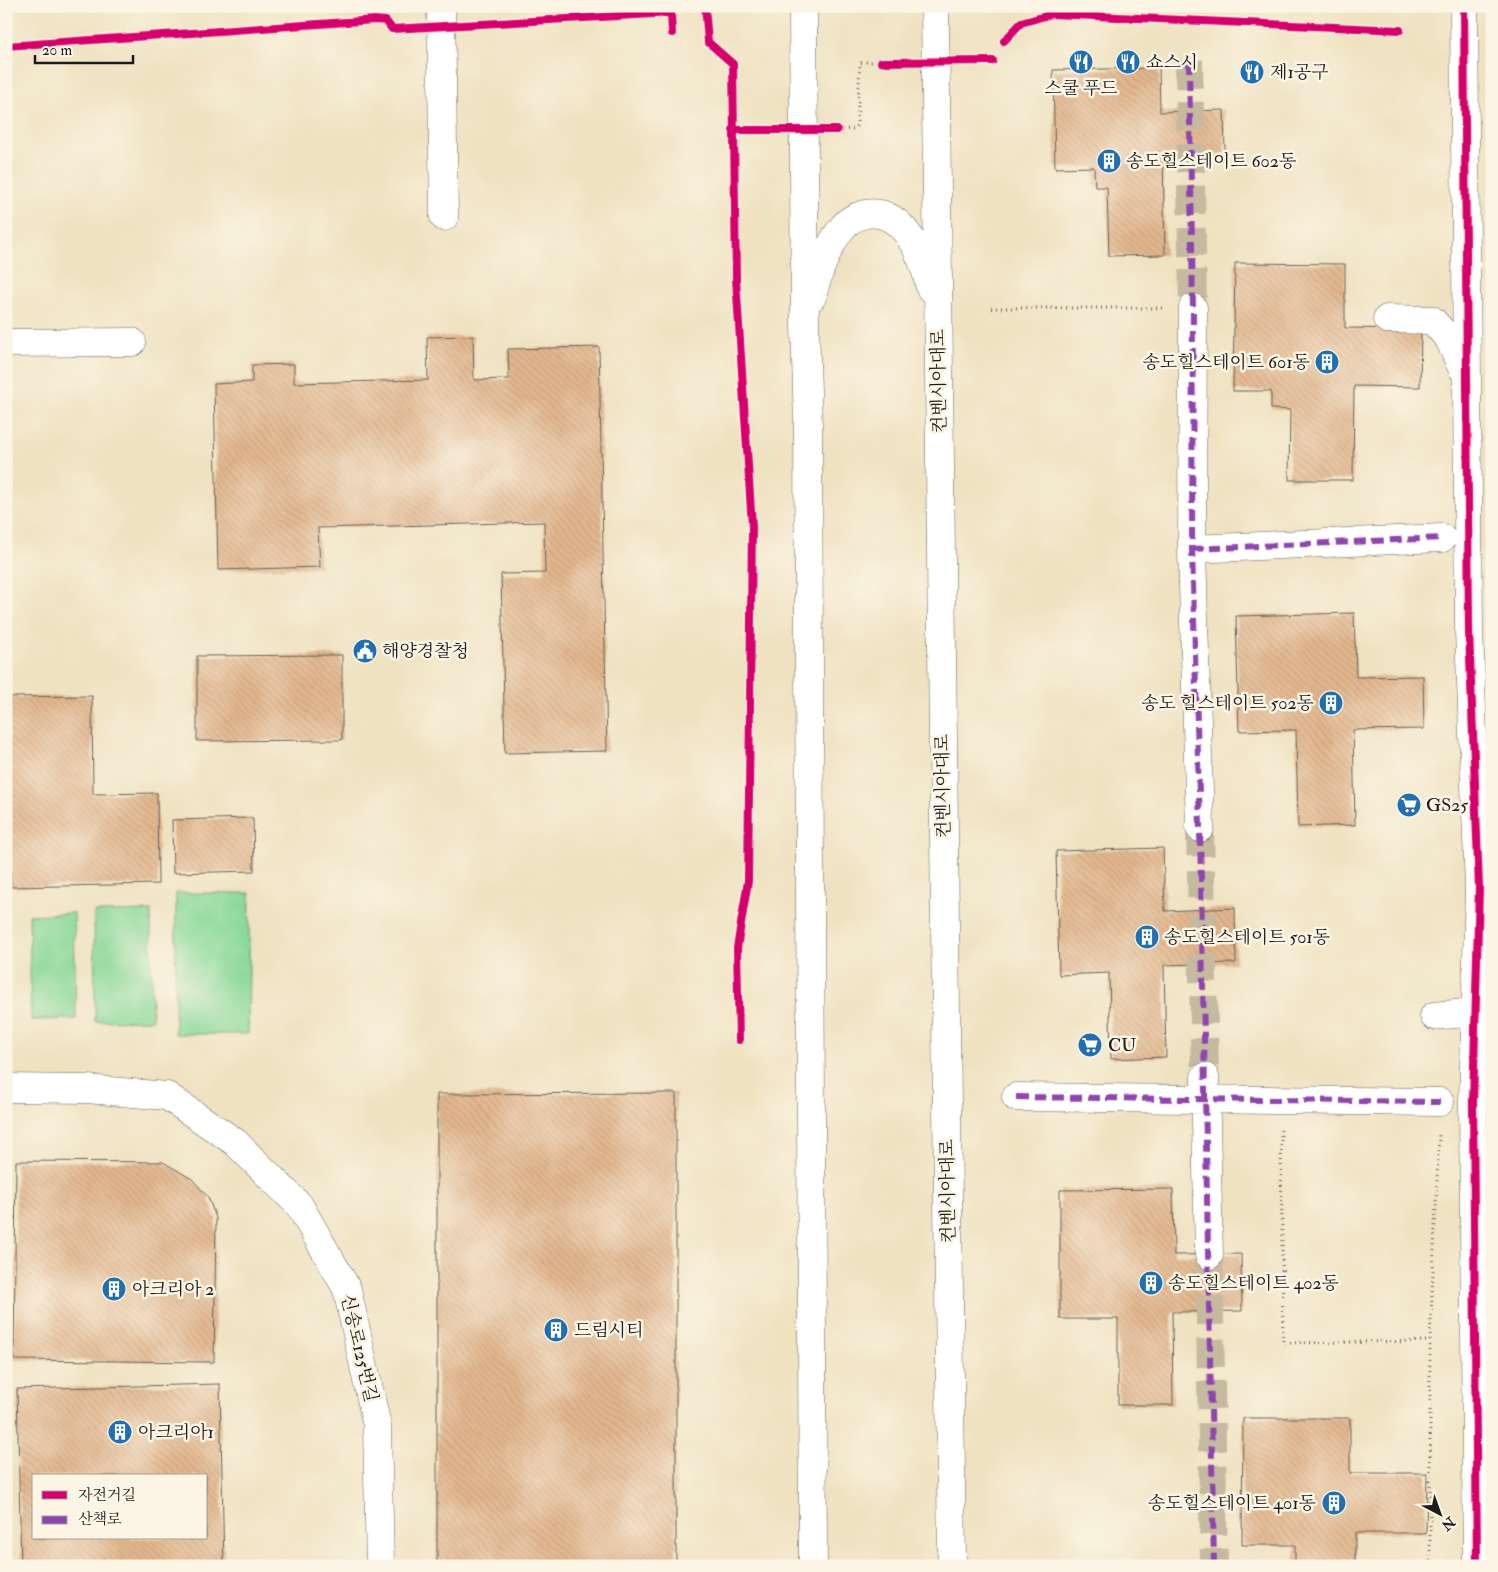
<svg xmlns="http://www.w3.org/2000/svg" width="1498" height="1572" font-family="'IM FELL Double Pica','Noto Serif KR',serif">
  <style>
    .garden { fill: #89d898; stroke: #527a5a }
    .building { fill: url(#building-back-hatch); fill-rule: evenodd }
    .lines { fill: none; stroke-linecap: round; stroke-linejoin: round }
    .minor-tunnel { stroke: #c5baa0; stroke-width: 28; stroke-dasharray: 28 14; stroke-linecap: butt }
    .minor-casing { stroke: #666156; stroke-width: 29 }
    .major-casing { stroke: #666156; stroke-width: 29 }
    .path { stroke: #666156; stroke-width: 3; stroke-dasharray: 1 4; stroke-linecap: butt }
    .minor { stroke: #fff; stroke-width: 28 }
    .major { stroke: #fff; stroke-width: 28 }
    .quiet { stroke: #8e44ad; stroke-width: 6; stroke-dasharray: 12 6; stroke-linecap: butt }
    .cycleway-casing { stroke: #fcf5e5; stroke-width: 11 }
    .cycleway { stroke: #d6006c; stroke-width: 8 }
    .labels { text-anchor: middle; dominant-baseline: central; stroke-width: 5; stroke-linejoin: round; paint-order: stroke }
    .poi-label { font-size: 18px; fill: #1c1c1c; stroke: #fcf5e5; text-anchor: start }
    .street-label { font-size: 18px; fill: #1c1c1c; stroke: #fcf5e5 }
  </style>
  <defs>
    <pattern id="building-back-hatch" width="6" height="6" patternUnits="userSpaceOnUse" patternTransform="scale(1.25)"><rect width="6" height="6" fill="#e3b78e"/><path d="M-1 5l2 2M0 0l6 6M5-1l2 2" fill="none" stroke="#c29d7a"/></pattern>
  </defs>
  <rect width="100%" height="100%" fill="#fcf5e5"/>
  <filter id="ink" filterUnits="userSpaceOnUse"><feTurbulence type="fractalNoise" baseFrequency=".02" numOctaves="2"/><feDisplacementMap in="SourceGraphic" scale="10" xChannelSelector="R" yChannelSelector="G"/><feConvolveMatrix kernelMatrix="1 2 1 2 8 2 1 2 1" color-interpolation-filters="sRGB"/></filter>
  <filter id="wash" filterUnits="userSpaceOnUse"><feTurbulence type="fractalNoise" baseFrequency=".0096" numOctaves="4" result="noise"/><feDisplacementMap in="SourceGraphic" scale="20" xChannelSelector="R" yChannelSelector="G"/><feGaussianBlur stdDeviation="1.12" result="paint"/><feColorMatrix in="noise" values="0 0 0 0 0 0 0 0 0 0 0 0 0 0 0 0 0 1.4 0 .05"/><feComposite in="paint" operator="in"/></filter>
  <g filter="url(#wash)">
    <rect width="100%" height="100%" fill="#efe2c1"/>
    <!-- garden -->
    <path class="garden" d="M176,893H250L248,1034H175Z
      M151,911L152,1020L95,1021L94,912Z
      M74,913L76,1019L31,1020L29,915Z"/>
    <g id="blocks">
      <!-- building -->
      <path class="building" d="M1159,68L1160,112L1224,110L1225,154L1163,156L1165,255L1109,256L1107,187H1095L1094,167L1055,168L1053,70Z
        M1235,263L1345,264V328L1421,329L1420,387L1354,386L1353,480H1289L1290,410L1271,409V391H1233Z
        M473,336L474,380L509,379L508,349L599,347L607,751L505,753L501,574L545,573L544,522L318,528L320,567L218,570L214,384L252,382V365L294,364V383L428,380L427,337Z
        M1354,613L1356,677L1423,676L1424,729L1353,730L1355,825L1298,827L1296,730L1239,731L1236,616Z
        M342,655V740L197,741V656Z
        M92,696L93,794L157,793L158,884L11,887L9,697Z
        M253,818L254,871L173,873L172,820Z
        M1163,848L1165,911L1235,908L1236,963L1164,965L1166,1057L1111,1059L1109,973L1059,975L1056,851Z
        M676,1093V1566H437V1094Z
        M16,1161L163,1162L192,1179L208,1197L216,1218L214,1362L14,1360Z
        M1173,1189L1174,1255L1241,1254L1242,1311L1172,1312L1173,1405H1118V1319H1060V1190Z
        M220,1384L224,1566H21L17,1389ZM34,1476H206V1538H34Z
        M1243,1418H1350V1473H1427L1426,1533H1355V1566H1295V1545H1242Z"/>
    </g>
  </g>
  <g filter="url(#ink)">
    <use href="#blocks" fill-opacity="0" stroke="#666156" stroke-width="1"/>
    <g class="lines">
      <!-- minor-tunnel -->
      <path class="minor-tunnel" d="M1189,60L1193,308
        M1200,828L1205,1077
        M1209,1255L1214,1566"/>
      <defs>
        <path id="minor" d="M441,6L444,217
          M1464,6L1469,631L1479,888L1473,1102L1477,1566
          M1193,308L1192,549L1200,828
          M1387,319L1432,320L1449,339L1462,368
          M6,343L132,342
          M1192,549L1442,538
          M1434,1016L1475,1012
          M1205,1077L1209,1255
          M6,1088L87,1089L167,1096L235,1142L299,1205L347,1289L377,1426L380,1566
          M1016,1097L1440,1102"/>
        <path id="major" d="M803,6L805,325L808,425L813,1566
          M935,6L952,1566
          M812,297C818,273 827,246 843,227C849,219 857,216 866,214C904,207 924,259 930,288"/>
      </defs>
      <!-- minor casing -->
      <use href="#minor" class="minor-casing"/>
      <!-- major casing -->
      <use href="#major" class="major-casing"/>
      <!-- path -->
      <path class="path" d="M837,130L854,129L857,125L860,63L863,62H881
        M991,308H1162
        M1281,1130L1283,1343L1430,1341
        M1430,1566V1341L1439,1133"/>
      <!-- minor -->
      <use href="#minor" class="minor"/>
      <!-- major -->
      <use href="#major" class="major"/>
      <!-- quiet -->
      <path class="quiet" d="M1189,60L1193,308L1192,549L1200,828L1214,1566
        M1192,549L1442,538
        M1016,1097L1440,1102"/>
      <defs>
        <path id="cycleway" d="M705,6L708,42L733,64L736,279L752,526L748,881L737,948L739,1040
          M1464,6L1469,631L1479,888L1473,1102L1477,1566
          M1004,41L1021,23L1052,14L1400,30
          M6,46L375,20L386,21L392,29L671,13L672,33
          M881,62L993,61
          M733,130H837"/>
      </defs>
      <!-- cycleway casing -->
      <use href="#cycleway" class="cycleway-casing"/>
      <!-- cycleway -->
      <use href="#cycleway" class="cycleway"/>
    </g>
  </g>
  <!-- icons -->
  <defs>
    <symbol id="restaurant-disc" viewBox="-11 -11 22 22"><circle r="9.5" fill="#1f6fb2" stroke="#fcf5e5"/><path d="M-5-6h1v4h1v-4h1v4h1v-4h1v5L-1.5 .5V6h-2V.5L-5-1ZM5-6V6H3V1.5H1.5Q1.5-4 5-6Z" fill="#fff"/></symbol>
    <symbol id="building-disc" viewBox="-11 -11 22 22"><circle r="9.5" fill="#1f6fb2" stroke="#fcf5e5"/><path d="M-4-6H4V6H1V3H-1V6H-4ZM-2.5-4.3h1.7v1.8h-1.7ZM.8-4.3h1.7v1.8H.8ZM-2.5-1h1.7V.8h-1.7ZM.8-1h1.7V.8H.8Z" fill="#fff"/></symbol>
    <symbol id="civic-disc" viewBox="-11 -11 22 22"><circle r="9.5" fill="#1f6fb2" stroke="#fcf5e5"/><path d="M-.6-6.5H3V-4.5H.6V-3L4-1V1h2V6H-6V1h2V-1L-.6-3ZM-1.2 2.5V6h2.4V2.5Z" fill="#fff"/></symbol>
    <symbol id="supermarket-disc" viewBox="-11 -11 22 22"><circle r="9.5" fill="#1f6fb2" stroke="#fcf5e5"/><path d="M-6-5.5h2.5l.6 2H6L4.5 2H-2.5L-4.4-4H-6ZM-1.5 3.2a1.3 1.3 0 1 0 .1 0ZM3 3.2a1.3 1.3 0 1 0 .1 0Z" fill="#fff"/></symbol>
  </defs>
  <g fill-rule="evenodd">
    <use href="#restaurant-disc" x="1067" y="48" width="28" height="28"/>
    <use href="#restaurant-disc" x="1114" y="48" width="28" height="28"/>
    <use href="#restaurant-disc" x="1238" y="58" width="28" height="28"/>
    <use href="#building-disc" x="1095" y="147" width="28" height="28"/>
    <use href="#building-disc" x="1313" y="348" width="28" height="28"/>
    <use href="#civic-disc" x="351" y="637" width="28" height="28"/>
    <use href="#building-disc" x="1317" y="689" width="28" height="28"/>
    <use href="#supermarket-disc" x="1395" y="791" width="28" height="28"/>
    <use href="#building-disc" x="1133" y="923" width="28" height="28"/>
    <use href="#supermarket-disc" x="1076" y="1031" width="28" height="28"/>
    <use href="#building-disc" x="1137" y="1269" width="28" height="28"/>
    <use href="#building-disc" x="100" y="1275" width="28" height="28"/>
    <use href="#building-disc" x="542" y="1316" width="28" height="28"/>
    <use href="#building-disc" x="106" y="1418" width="28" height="28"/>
    <use href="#building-disc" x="1320" y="1489" width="28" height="28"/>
  </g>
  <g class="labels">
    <!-- poi labels -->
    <g class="poi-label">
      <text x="1146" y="62">쇼스시</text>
      <text x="1270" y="72">제1공구</text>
      <text x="1081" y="88" text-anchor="middle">스쿨 푸드</text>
      <text x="1126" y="161">송도힐스테이트 602동</text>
      <text x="1310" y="362" text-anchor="end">송도힐스테이트 601동</text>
      <text x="382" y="651">해양경찰청</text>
      <text x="1314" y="703" text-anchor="end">송도 힐스테이트 502동</text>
      <text x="1426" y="805">GS25</text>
      <text x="1164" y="937">송도힐스테이트 501동</text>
      <text x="1108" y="1045">CU</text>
      <text x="1168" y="1283">송도힐스테이트 402동</text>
      <text x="132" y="1289">아크리아 2</text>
      <text x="574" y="1330">드림시티</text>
      <text x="138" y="1432">아크리아1</text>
      <text x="1316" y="1503" text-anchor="end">송도힐스테이트 401동</text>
    </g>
    <!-- street labels -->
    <g class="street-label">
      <text transform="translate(939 381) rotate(-91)">컨벤시아대로</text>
      <text transform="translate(943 786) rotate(-91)">컨벤시아대로</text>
      <text transform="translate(948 1191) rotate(-91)">컨벤시아대로</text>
      <text transform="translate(359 1348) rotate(77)">신송로125번길</text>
    </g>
  </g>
  <!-- margin -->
  <rect width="1498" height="1572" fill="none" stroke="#fcf5e5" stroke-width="25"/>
  <!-- legend -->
  <rect x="32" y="1474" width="175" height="65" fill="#fcf5e5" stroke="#a29e95"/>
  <rect x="42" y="1491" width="25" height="8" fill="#d6006c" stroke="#a29e95"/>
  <text x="78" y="1500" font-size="15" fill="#1c1c1c">자전거길</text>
  <rect x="42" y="1516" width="25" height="8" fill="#8e44ad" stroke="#a29e95"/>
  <text x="78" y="1524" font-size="15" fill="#1c1c1c">산책로</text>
  <!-- north arrow -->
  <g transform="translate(1440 1514) rotate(139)" stroke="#fcf5e5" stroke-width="4" paint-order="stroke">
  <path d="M0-4L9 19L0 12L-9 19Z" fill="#1c1c1c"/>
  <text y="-8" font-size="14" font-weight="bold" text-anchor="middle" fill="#1c1c1c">N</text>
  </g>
  <!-- scale -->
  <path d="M35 55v8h98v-8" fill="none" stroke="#1c1c1c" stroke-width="2.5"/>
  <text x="42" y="55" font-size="15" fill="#1c1c1c" stroke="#fcf5e5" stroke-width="4" paint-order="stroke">20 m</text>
</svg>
